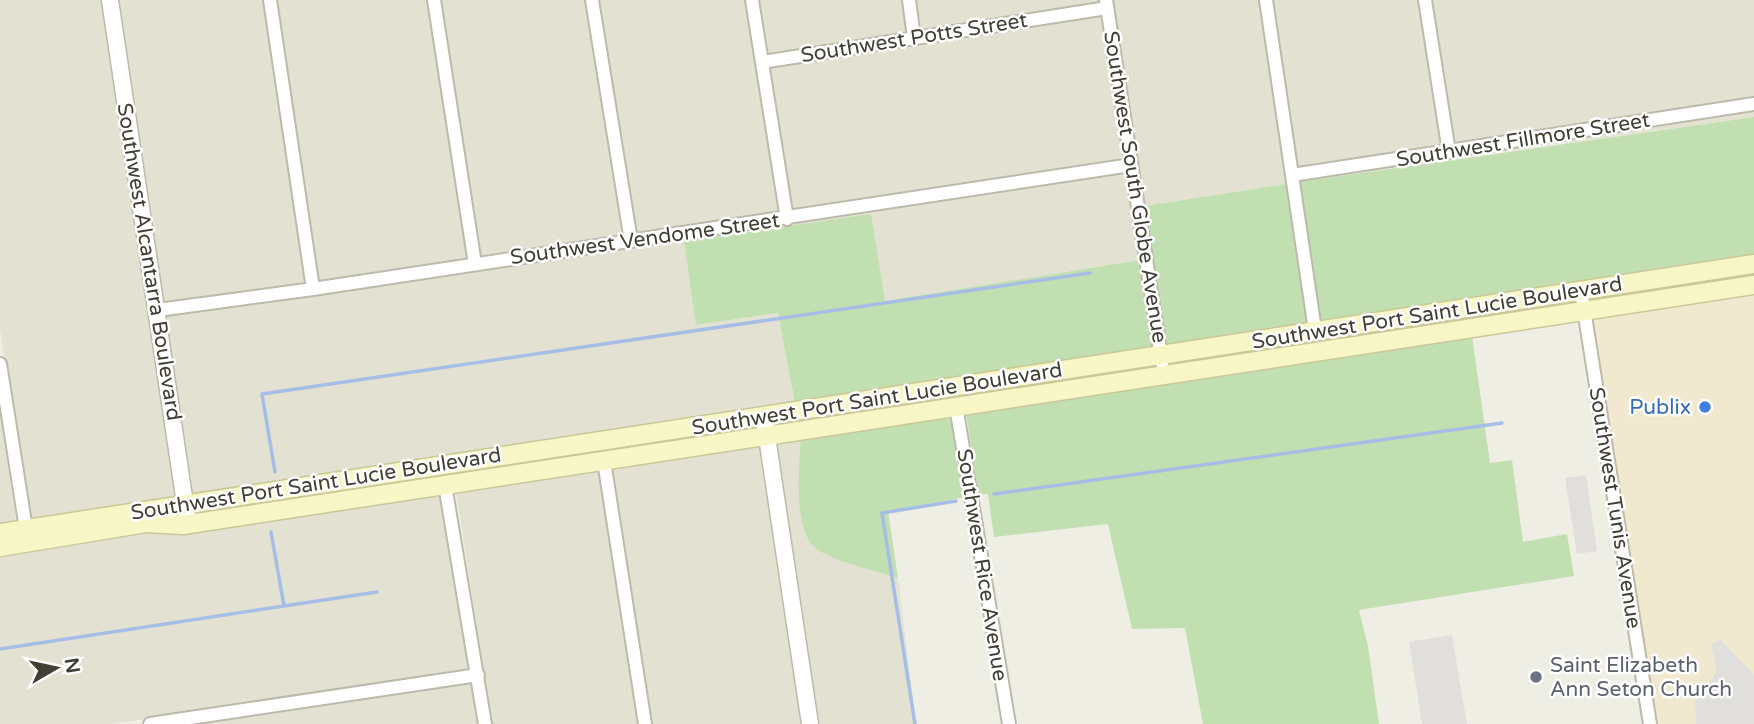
<svg xmlns="http://www.w3.org/2000/svg" width="1754" height="724" font-family="'Varela Round',sans-serif">
  <style>
    .residential { fill: #e3e1d2 }
    .commercial { fill: #f0e9d0 }
    .green { fill: #c1dfb1 }
    .parking { fill: #e0dfdc }
    .lines { fill: none; stroke-linecap: round; stroke-linejoin: round }
    .stream { stroke: #a6bee6; stroke-width: 3.5 }
    .minor-casing { stroke: #bcbaab; stroke-width: 16 }
    .tertiary-casing { stroke: #bcbaab; stroke-width: 19 }
    .secondary-casing { stroke: #cac798; stroke-width: 21 }
    .minor { stroke: #fff; stroke-width: 12 }
    .tertiary { stroke: #fff; stroke-width: 16 }
    .secondary { stroke: #f7f6c6; stroke-width: 18 }
    .shop-dot { fill: #3f7fe0; stroke: #fff; stroke-width: 2.5 }
    .worship-dot { fill: #6b7280; stroke: #fff; stroke-width: 2.5 }
    .labels { text-anchor: middle; dominant-baseline: central; stroke-width: 5; stroke-linejoin: round; paint-order: stroke }
    .street-label { font-size: 21px; fill: #413e34; stroke: #fff }
    .shop-label { font-size: 21px; fill: #366cbe; stroke: #fff; text-anchor: end }
    .worship-label { font-size: 21px; fill: #5b616d; stroke: #fff; text-anchor: start }
  </style>
  <rect width="100%" height="100%" fill="#efeee4"/>
  <!-- residential -->
  <path class="residential" d="M0,0H103L180,510L31,532L0,329Z
    M116,0H264L305,284L163,303Z
    M277,0H428L467,259L318,282Z
    M441,0H586L623,236L480,257Z
    M599,0H746L779,214L636,235Z
    M759,0H902L907,33L767,55Z
    M915,0H1099L1100,4L920,31Z
    M1113,0H1259L1287,184L1144,206Z
    M1272,0H1418L1441,147L1297,169Z
    M1432,0H1754V98L1454,145Z
    M1102,15L1124,160L792,212L769,67Z
    M1754,110V117L1299,180L1443,158Z
    M1126,172L1140,260L885,301L684,240L697,325L778,313L797,414L193,508L165,314L781,225Z
    M0,415L18,534L0,537Z
    M799,426L818,551L898,578L916,724H817L774,430Z
    M761,432L804,724H652L611,455Z
    M599,457L639,724H492L454,478Z
    M441,480L471,670L112,724H0V549Z
    M472,681L479,724H190Z"/>
  <!-- commercial -->
  <path class="commercial" d="M1754,282V724H1656L1590,308Z"/>
  <!-- green -->
  <path class="green" d="M1754,117V267L1322,334L1299,182Z
    M1287,184L1309,336L1169,357L1144,206Z
    M871,214L885,301L1140,260L1156,359L797,414L778,313L696,325L684,241Z
    M1471,329L1490,463L1512,460L1523,542L1567,534L1574,576L1359,610L1368,646L1379,724H1203L1185,628L1132,629L1108,524L994,537L988,494L979,495L964,401Z
    M951,403L966,497L888,511L898,578C873,570 844,564 821,552C790,536 800,463 801,434Z"/>
  <!-- parking -->
  <path class="parking" d="M1586,475L1597,551L1577,554L1565,478Z
    M1452,635L1467,724H1422L1409,642Z
    M1720,639L1754,675V724H1696L1695,702L1717,671L1711,645Z"/>
  <g class="lines">
    <!-- stream -->
    <path class="stream" d="M275,472L262,394L1090,273
      M994,494L1502,423
      M271,532L284,606
      M0,649L377,592
      M915,724L882,513L956,501"/>
    <defs>
      <path id="minor" d="M270,0L313,289
        M434,0L475,264
        M592,0L631,241
        M752,0L787,219
        M909,0L914,38
        M1106,0L1162,363
        M1266,0L1315,330
        M1425,0L1449,152
        M762,62L1107,8
        M1292,175L1754,104
        M1581,291L1650,724
        M158,310L313,289L1131,165
        M0,364L26,529
        M956,406L1009,724
        M604,461L645,724
        M445,485L485,724
        M150,724L478,675"/>
      <path id="tertiary" d="M110,0L187,517
        M764,417L810,724"/>
      <path id="secondary" d="M0,533L1754,264
        M0,547L146,523L183,525L1754,285"/>
    </defs>
    <!-- minor casing -->
    <use href="#minor" class="minor-casing"/>
    <!-- tertiary casing -->
    <use href="#tertiary" class="tertiary-casing"/>
    <!-- secondary casing -->
    <use href="#secondary" class="secondary-casing"/>
    <!-- minor -->
    <use href="#minor" class="minor"/>
    <!-- tertiary -->
    <use href="#tertiary" class="tertiary"/>
    <!-- secondary -->
    <use href="#secondary" class="secondary"/>
  </g>
  <!-- markers -->
  <circle class="shop-dot" cx="1705" cy="407" r="7"/>
  <circle class="worship-dot" cx="1536" cy="677" r="7"/>
  <g class="labels">
    <!-- street labels -->
    <g class="street-label">
      <text transform="translate(914 38) rotate(-9)">Southwest Potts Street</text>
      <text transform="translate(1523 140) rotate(-9)">Southwest Fillmore Street</text>
      <text transform="translate(1135 187) rotate(81)">Southwest South Globe Avenue</text>
      <text transform="translate(645 239) rotate(-8)">Southwest Vendome Street</text>
      <text transform="translate(149 262) rotate(81)">Southwest Alcantarra Boulevard</text>
      <text transform="translate(1437 313) rotate(-9)">Southwest Port Saint Lucie Boulevard</text>
      <text transform="translate(877 399) rotate(-9)">Southwest Port Saint Lucie Boulevard</text>
      <text transform="translate(316 484) rotate(-9)">Southwest Port Saint Lucie Boulevard</text>
      <text transform="translate(1615 508) rotate(81)">Southwest Tunis Avenue</text>
      <text transform="translate(982 565) rotate(81)">Southwest Rice Avenue</text>
    </g>
    <!-- shop labels -->
    <g class="shop-label">
      <text x="1691" y="407">Publix</text>
    </g>
    <!-- worship labels -->
    <g class="worship-label">
      <text x="1550" y="665">Saint Elizabeth<tspan x="1550" dy="24">Ann Seton Church</tspan></text>
    </g>
  </g>
  <!-- north arrow -->
  <g transform="translate(56 668) rotate(81)" stroke="#ffffff" stroke-width="5" paint-order="stroke">
  <path d="M0-5L12 26L0 18L-12 26Z" fill="#413e34"/>
  <text y="-10" font-size="19" font-weight="bold" text-anchor="middle" fill="#413e34">N</text>
  </g>
</svg>
